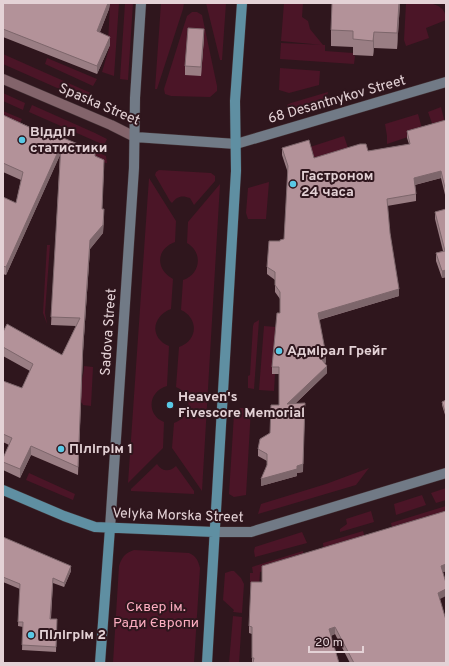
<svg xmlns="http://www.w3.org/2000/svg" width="449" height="666" font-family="Overpass,sans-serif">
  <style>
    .green { fill: #4b1527 }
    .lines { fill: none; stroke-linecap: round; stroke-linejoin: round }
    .street-casing { stroke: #433135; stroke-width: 11 }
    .secondary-casing { stroke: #433135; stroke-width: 11 }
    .primary-casing { stroke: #433135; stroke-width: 11 }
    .street { stroke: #83646b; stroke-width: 10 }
    .secondary { stroke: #717a86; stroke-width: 10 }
    .primary { stroke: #5f8fa2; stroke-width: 10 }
    .wall { fill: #9a7e84 }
    .shaded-wall { fill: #7d666b }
    .building { fill: #b39299; stroke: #7d666b }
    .poi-dot { fill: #59c8e5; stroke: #2f161d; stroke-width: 1.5 }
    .labels { text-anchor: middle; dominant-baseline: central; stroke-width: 4; stroke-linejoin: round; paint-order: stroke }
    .street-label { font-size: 14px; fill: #e4d2d6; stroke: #2f161d }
    .poi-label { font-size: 14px; font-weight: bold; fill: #e4d2d6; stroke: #2f161d; text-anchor: start }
    .park-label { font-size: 14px; fill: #fcadc0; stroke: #2f161d }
  </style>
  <rect width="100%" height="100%" fill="#2f161d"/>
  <!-- green -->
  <path class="green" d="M110,3H119L114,76L102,72L110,45L108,44Z
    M125,3H133L128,80L120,79Z
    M161,3H184L183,9L157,89H155Z
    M206,3H226L222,60H220Z
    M284,3H303L302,17L308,21L310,29L323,45L281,41Z
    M406,3C422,3 446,0 446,20L426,28L429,38L406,46L404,40Z
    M192,12H197L202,15L217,86V91L210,97L171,96L165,94L164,89L187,16Z
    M281,43L325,45V51L353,53V55L355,56L354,64L280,59Z
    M3,54L93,94L91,103L3,64Z
    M47,58L97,79L93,86L45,64Z
    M280,68L320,71L319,85L289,93L279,90Z
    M328,92L325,103L287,115V105L291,103Z
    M3,93L25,103L23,110L3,101Z
    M32,105L95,133L107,139L104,145L29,112Z
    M441,107L445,123L434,129L428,112Z
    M3,111L22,119L18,127L3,120Z
    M418,114L423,132L387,144V136L385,124Z
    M344,136L350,154L315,164L310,147Z
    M66,139L106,156L107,163L101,162L64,145Z
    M159,170L211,173L215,176V181L194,205L190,198C182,195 177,196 172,203L170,201L155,175L156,172Z
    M149,178L176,221L175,242C156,249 155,269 173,279L171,309C152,316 149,338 169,346L167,386C148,391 146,415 164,422L163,448L128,483Z
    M269,182L266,219H248L246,213L248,188Z
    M220,184L202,491L172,448L174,423C192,417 194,395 176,387L179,347C198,341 199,318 181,310L183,280C201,274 203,252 187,243L188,222Z
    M47,245H50L45,313L47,324L43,313Z
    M259,320L254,389L248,388V376L250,375L253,326L254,323Z
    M264,326L276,327L272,374H275L274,391L259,390Z
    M84,366L93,367L91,406L83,405L82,403L77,400C77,388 84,380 84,366Z
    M240,408H251L246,495L234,497L229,494L234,414L236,411Z
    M157,464C162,472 170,472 176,466L194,491V494L131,491V489Z
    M369,468L356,485L258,514L261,504L326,484Z
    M29,473L75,494L73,500L26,480Z
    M446,488V500L436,503L431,493Z
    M422,495L426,505L396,515L394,504Z
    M446,506V517L393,532L391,523Z
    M371,511L374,522L340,532V529L347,524L346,519Z
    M363,531L366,541L324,553L323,543Z
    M302,532L307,543L255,557L254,551L255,547Z
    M134,550L189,553C196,556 198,560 200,568L194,663H113L119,566C122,557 125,553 134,550Z
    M303,551L305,560L260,572L259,586L250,585V573H253L252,567Z
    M231,571H234L241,578L244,584L242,613L233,612L234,610L223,600L225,573Z
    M233,616L242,617L239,663H229Z"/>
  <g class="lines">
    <defs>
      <path id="street" d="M3,79L111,125L135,137"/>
      <path id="secondary" d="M135,137L236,144L446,82
        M110,528L134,168L135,98L141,3
        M214,532H251L446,473"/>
      <path id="primary" d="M3,490L64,516L95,527L214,532
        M100,663L110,528
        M207,663L236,171L235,101L242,3"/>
    </defs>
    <!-- street casing -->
    <use href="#street" class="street-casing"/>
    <!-- secondary casing -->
    <use href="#secondary" class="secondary-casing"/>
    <!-- primary casing -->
    <use href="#primary" class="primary-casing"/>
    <!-- street -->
    <use href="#street" class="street"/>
    <!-- secondary -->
    <use href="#secondary" class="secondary"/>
    <!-- primary -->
    <use href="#primary" class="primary"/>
  </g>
  <!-- wall -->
  <path class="wall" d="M3,3H110L109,9L100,32L110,45L97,74L3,37Z
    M400,3L397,49L374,48L373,56L353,55V47L331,46V30Z
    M204,37L201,76L185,75V66Z
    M3,115L95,156L104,168L102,209L104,217L103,233L90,249L83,351L78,475L31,455L20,478L3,470V459L9,445L3,442V381L22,388L30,371L3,356V332L62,355L76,326L51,325L60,155L6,275L3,274V197L16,203L21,180L3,172Z
    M446,120V199L441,178L415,185L416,194V201L387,206L390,233L399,296L319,320L326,362L325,363L327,373L295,404L303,472L297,473V476L261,486L267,465V461L258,456V449L270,433L279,405V374H272V367L280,313V299L275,292V280L267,274V267L280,241L284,239L288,173L282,155V148L314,158L368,151L409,144L407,138V131Z
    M446,209V277L442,278L436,261V253L443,251L435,219V212Z
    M446,400V418L442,405V402Z
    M446,511V571L443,572L440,599L446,663H350L335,634L331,636L339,663H252V634L249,633V626L262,582Z
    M3,537L71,571L64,587L53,583L51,619H57L56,652L22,650L23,627L18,626L20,589L3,582Z"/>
  <!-- shaded-wall -->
  <path class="shaded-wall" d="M108,3H110L109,9L97,39V31Z
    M399,3H400L397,49V33Z
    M204,29V37L201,76V67Z
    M374,32V48L373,56V41Z
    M110,37V45L97,74V66Z
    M61,145V153L6,275V267Z
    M441,171V178L414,185V178Z
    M104,209L103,233L90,249L83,351L78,475L83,343L90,240Z
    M446,270V277L442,278V271Z
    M399,289V296L318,320V313Z
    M326,355V362L322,367V360Z
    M327,366V373L287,411V404Z
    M305,403L303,472L297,473V476L261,486V479L297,466Z
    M31,446V455L20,478V469Z
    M446,564V571L441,573V566Z
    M71,566V571L64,587V583Z
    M446,589V596L438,600V593Z
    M335,627V634L329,636V629Z"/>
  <!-- building -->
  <path class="building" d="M3,3H108L97,31L110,37L97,66L3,29Z
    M332,3H399L397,33L374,32L373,41L353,39V31L331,30Z
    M188,28L204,29L201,67L185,66Z
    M3,115L44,134L45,132L61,140V137L95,151V156L104,160L102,209H104L103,225L90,240L83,343L78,467L31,446L20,469L3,462V458L12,438L3,434V381L22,388L33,364L3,347V332L7,324L62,355L80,318L51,317L61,145L6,267L3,266V197L16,203L23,172L3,163Z
    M446,120V192L441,171L414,178L416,194L387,199L390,233L399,289L318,313L326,355L322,360L327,366L287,404L305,403L303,464L297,466V469L261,479L267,465V454L258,449L260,439L270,433L271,405H279V367H272L277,313H280V292L275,285V272L267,267L269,241H280V240L284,239L288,166L282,148L309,140L314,158L360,144H366L368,151L410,144L407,131Z
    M446,209V270L442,271L436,253L445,251L435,212Z
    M446,400V415L442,402Z
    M446,511V564L441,566L446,583V589L438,593L446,620V663H354L335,627L329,629L339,663H253L254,658H252V627L249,626L251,582H262V566Z
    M3,537L71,566L64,583L53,578L50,619H57L56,647L22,645L23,622H18L20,584L3,577Z"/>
  <!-- markers -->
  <g class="poi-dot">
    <circle cx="22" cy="140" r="4"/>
    <circle cx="293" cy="184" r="4"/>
    <circle cx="279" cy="351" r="4"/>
    <circle cx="170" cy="405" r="4"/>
    <circle cx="61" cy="449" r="4"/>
    <circle cx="31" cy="635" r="4"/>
  </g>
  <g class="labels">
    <!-- street labels -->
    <g class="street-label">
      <text transform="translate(337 100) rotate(-16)">68 Desantnykov Street</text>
      <text transform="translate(99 105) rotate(23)">Spaska Street</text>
      <text transform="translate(109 332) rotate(-86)">Sadova Street</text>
      <text transform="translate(178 516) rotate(2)">Velyka Morska Street</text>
    </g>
    <!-- poi labels -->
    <g class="poi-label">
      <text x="30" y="132">Відділ<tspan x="30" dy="16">статистики</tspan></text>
      <text x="301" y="176">Гастроном<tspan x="301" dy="16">24 часа</tspan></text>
      <text x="287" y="351">Адмірал Грейг</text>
      <text x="178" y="397">Heaven's<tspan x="178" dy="16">Fivescore Memorial</tspan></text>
      <text x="69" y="449">Пілігрім 1</text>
      <text x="39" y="635">Пілігрім 2</text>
    </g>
    <!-- park labels -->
    <g class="park-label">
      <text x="156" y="607">Сквер ім.<tspan x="156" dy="16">Ради Європи</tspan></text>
    </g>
  </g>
  <!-- border -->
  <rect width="449" height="666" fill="none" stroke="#e4d2d6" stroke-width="8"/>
  <!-- scale -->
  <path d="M309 646v6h54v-6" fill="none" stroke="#e4d2d6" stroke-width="2"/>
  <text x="315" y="646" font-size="12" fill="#e4d2d6" stroke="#2f161d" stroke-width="3" paint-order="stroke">20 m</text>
</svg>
